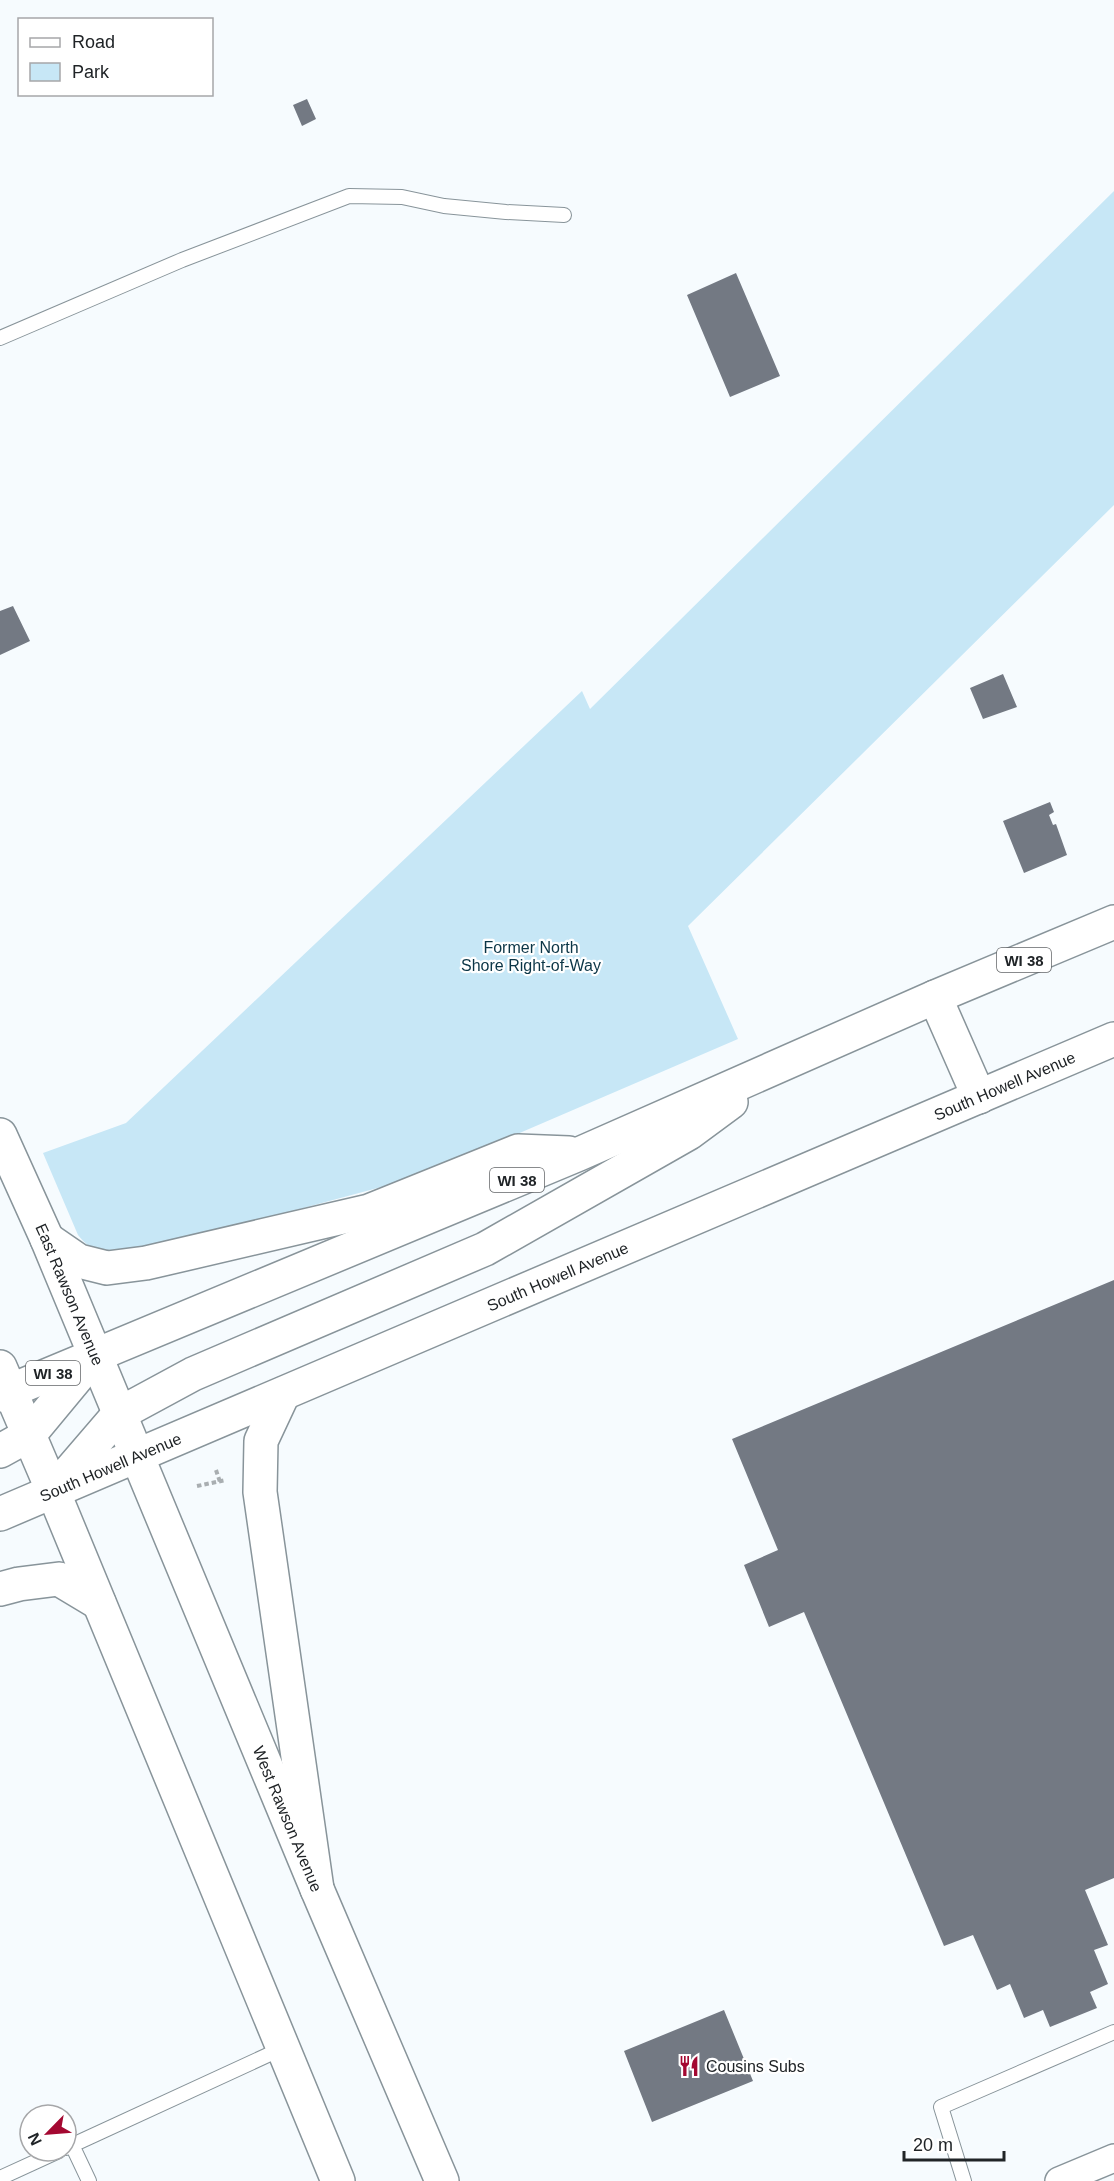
<svg xmlns="http://www.w3.org/2000/svg" width="1114" height="2181" font-family="Arial,sans-serif">
  <style>
    .green { fill: #c7e7f6 }
    .building { fill: #737983 }
    .lines { fill: none; stroke-linecap: round; stroke-linejoin: round }
    .lane-casing { stroke: #88949a; stroke-width: 16 }
    .street-casing { stroke: #88949a; stroke-width: 30 }
    .secondary-casing { stroke: #88949a; stroke-width: 36 }
    .primary-casing { stroke: #88949a; stroke-width: 36 }
    .path { stroke: #a9aeb1; stroke-width: 4; stroke-dasharray: 4.5 3; stroke-linecap: butt }
    .lane { stroke: #fff; stroke-width: 14 }
    .street { stroke: #fff; stroke-width: 27 }
    .secondary { stroke: #fff; stroke-width: 33 }
    .primary { stroke: #fff; stroke-width: 33 }
    .labels { text-anchor: middle; dominant-baseline: central; stroke-width: 4.5; stroke-linejoin: round; paint-order: stroke }
    .shield { fill: #fff; stroke: #636668; stroke-width: 1.5 }
    .shield-label { font-size: 15px; font-weight: bold; fill: #202427 }
    .park-label { font-size: 16px; fill: #0b3546; stroke: #fff }
    .street-label { font-size: 16px; fill: #202427; stroke: #fff }
    .poi-label { font-size: 16px; fill: #202427; stroke: #fff; text-anchor: start }
  </style>
  <rect width="100%" height="100%" fill="#f6fbfe"/>
  <!-- green -->
  <path class="green" d="M1114,191V505L688,926L738,1039L471,1154L385,1186L129,1255C105,1251 94,1255 78,1235L43,1153L126,1123L582,691L590,709Z"/>
  <!-- building -->
  <path class="building" d="M307,99L316,119L302,126L293,105Z
    M736,273L780,376L730,397L687,295Z
    M13,606L30,641L0,655V611Z
    M1003,674L1017,707L983,719L970,688Z
    M1050,802L1054,812L1049,815L1053,825L1056,824L1067,855L1024,873L1003,821Z
    M1114,1280V1878L1085,1890L1108,1945L1094,1950L1108,1984L1090,1992L1097,2008L1050,2027L1043,2010L1024,2018L1010,1984L997,1990L973,1935L944,1946L804,1612L769,1627L744,1565L778,1550L732,1439Z
    M724,2010L753,2081L652,2122L624,2051Z"/>
  <g class="lines">
    <defs>
      <path id="lane" d="M0,338L182,260L349,196L402,197L444,206L506,212L564,215
        M72,2145L89,2181
        M66,2148L283,2048
        M0,2178L59,2151
        M964,2181L941,2107L1114,2032"/>
      <path id="street" d="M1059,2181L1114,2158"/>
      <g id="secondary">
        <path id="s1" d="M0,1135L47,1239L317,1889L442,2181"/>
        <path d="M0,1367L53,1491L338,2181"/>
      </g>
      <g id="primary">
        <path d="M935,997L979,1097"/>
        <path d="M47,1239L79,1261L107,1268L146,1263L369,1211L518,1151L569,1153"/>
        <path d="M283,1394L261,1441L260,1492L317,1889"/>
        <path d="M0,1395L579,1154L935,997L1114,922"/>
        <path d="M0,1451L29,1435L92,1359"/>
        <path d="M58,1485L119,1414L193,1374L485,1249L689,1133L731,1102"/>
        <path id="s2" d="M0,1514L1114,1039"/>
        <path d="M0,1589L19,1584L59,1579L99,1603"/>
      </g>
    </defs>
    <!-- lane casing -->
    <use href="#lane" class="lane-casing"/>
    <!-- street casing -->
    <use href="#street" class="street-casing"/>
    <!-- secondary casing -->
    <use href="#secondary" class="secondary-casing"/>
    <!-- primary casing -->
    <use href="#primary" class="primary-casing"/>
    <!-- path -->
    <path class="path" d="M216,1470L220,1482
      M197,1486L226,1480"/>
    <!-- lane -->
    <use href="#lane" class="lane"/>
    <!-- street -->
    <use href="#street" class="street"/>
    <!-- secondary -->
    <use href="#secondary" class="secondary"/>
    <!-- primary -->
    <use href="#primary" class="primary"/>
  </g>
  <!-- icons -->
  <defs>
    <symbol id="restaurant-bare" viewBox="-9 -9 18 18"><path d="M-5-6h1v4h1v-4h1v4h1v-4h1v5L-1.5 .5V6h-2V.5L-5-1ZM5-6V6H3V1.5H1.5Q1.5-4 5-6Z" fill="#a40831" stroke="#fff" stroke-width="2.5" paint-order="stroke"/></symbol>
  </defs>
  <g fill-rule="evenodd">
    <use href="#restaurant-bare" x="674" y="2051" width="30" height="30"/>
  </g>
  <g class="labels">
    <!-- shield labels -->
    <g class="shield">
      <rect x="997" y="948" width="54" height="24" rx="4.5"/>
      <rect x="490" y="1168" width="54" height="24" rx="4.5"/>
      <rect x="26" y="1361" width="54" height="24" rx="4.5"/>
    </g>
    <g class="shield-label">
      <text x="1024" y="960">WI 38</text>
      <text x="517" y="1180">WI 38</text>
      <text x="53" y="1373">WI 38</text>
    </g>
    <!-- park labels -->
    <g class="park-label">
      <text x="531" y="947">Former North<tspan x="531" dy="18">Shore Right-of-Way</tspan></text>
    </g>
    <!-- street labels -->
    <g class="street-label">
      <text stroke="none"><textPath href="#s2" startOffset="1092">South Howell Avenue</textPath></text>
      <text stroke="none"><textPath href="#s2" startOffset="606">South Howell Avenue</textPath></text>
      <text stroke="none"><textPath href="#s1" startOffset="174">East Rawson Avenue</textPath></text>
      <text stroke="none"><textPath href="#s2" startOffset="120">South Howell Avenue</textPath></text>
      <text stroke="none"><textPath href="#s1" startOffset="742">West Rawson Avenue</textPath></text>
    </g>
    <!-- poi labels -->
    <g class="poi-label">
      <text x="706" y="2066">Cousins Subs</text>
    </g>
  </g>
  <!-- legend -->
  <rect x="18" y="18" width="195" height="78" fill="#ffffff" stroke="#a6a7a9" stroke-width="1.5"/>
  <rect x="30" y="38" width="30" height="9" fill="#ffffff" stroke="#a6a7a9" stroke-width="1.5"/>
  <text x="72" y="48" font-size="18" fill="#202427">Road</text>
  <rect x="30" y="63" width="30" height="18" fill="#c7e7f6" stroke="#a6a7a9" stroke-width="1.5"/>
  <text x="72" y="78" font-size="18" fill="#202427">Park</text>
  <!-- north arrow -->
  <g transform="translate(48 2133) rotate(245)"><circle r="28" fill="#ffffff" stroke="#a6a7a9" stroke-width="1.5"/>
  <path d="M0-4.5L10 22L0 15L-10 22Z" fill="#a40831"/>
  <text y="-9" font-size="16" font-weight="bold" text-anchor="middle" fill="#202427">N</text>
  </g>
  <!-- scale -->
  <path d="M904 2151v9h100v-9" fill="none" stroke="#202427" stroke-width="3"/>
  <text x="913" y="2151" font-size="18" fill="#202427" stroke="#ffffff" stroke-width="4.5" paint-order="stroke">20 m</text>
</svg>
